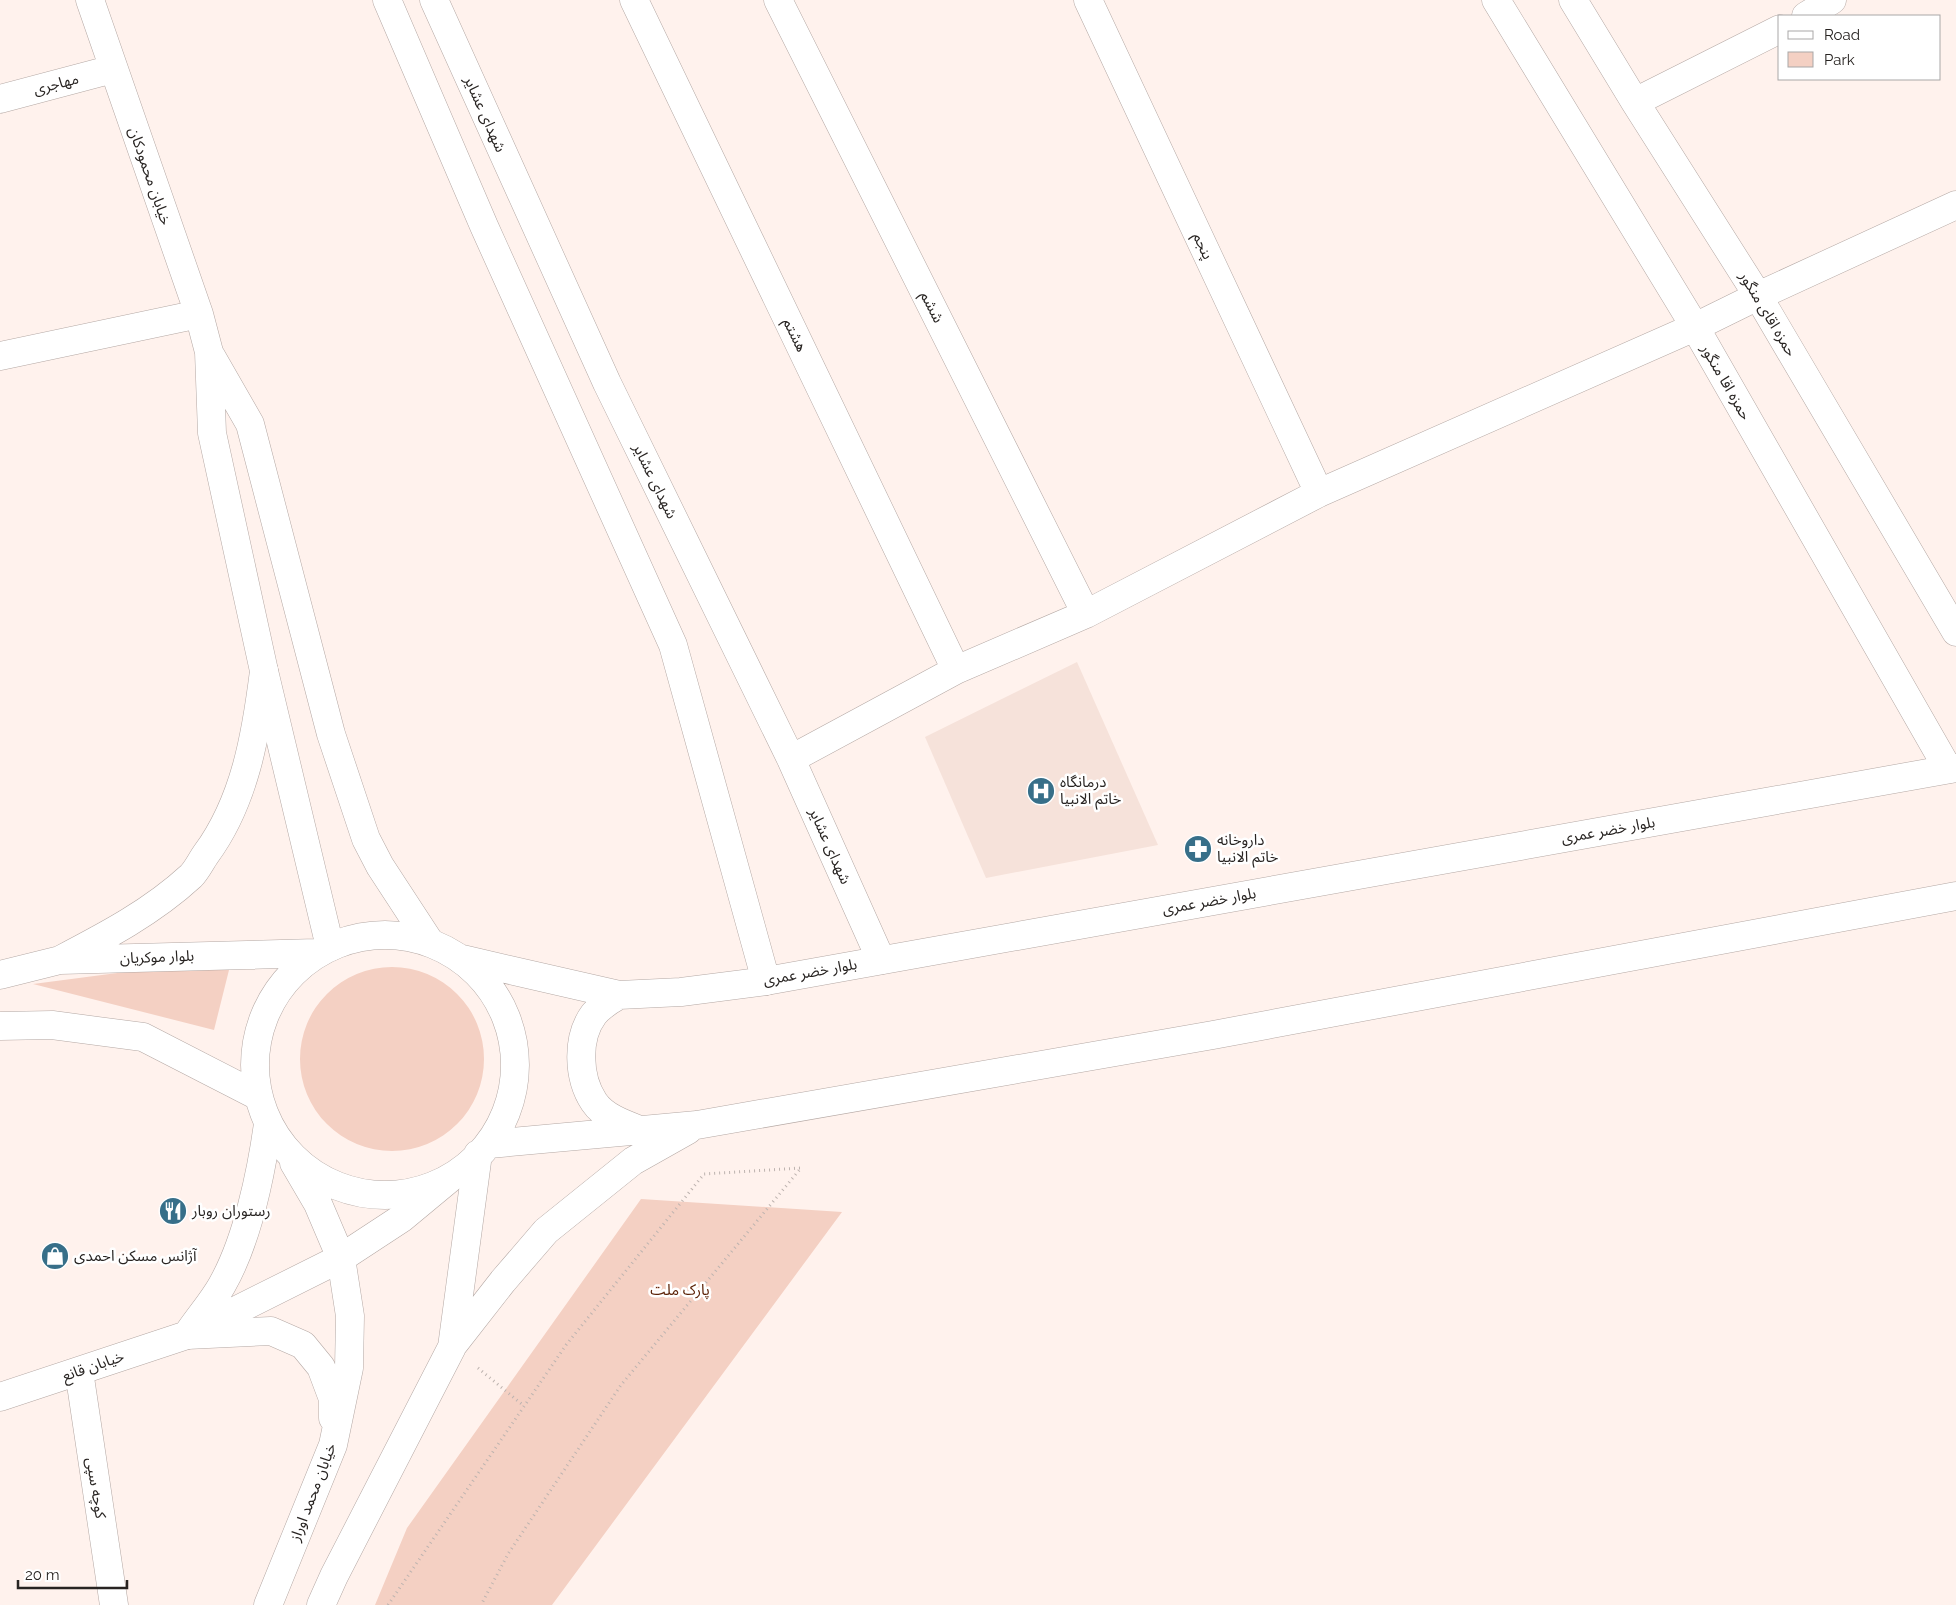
<svg xmlns="http://www.w3.org/2000/svg" width="1956" height="1605" font-family="Raleway,'Noto Sans Arabic',sans-serif">
  <style>
    .built { fill: #f6e2da }
    .green { fill: #f4d0c3 }
    .lines { fill: none; stroke-linecap: round; stroke-linejoin: round }
    .minor-casing { stroke: #b4a8a4; stroke-width: 29 }
    .major-casing { stroke: #b4a8a4; stroke-width: 29 }
    .path { stroke: #bdb3af; stroke-width: 3; stroke-dasharray: 1 4; stroke-linecap: butt }
    .minor { stroke: #fff; stroke-width: 28 }
    .major { stroke: #fff; stroke-width: 28 }
    .labels { text-anchor: middle; dominant-baseline: central; stroke-width: 5; stroke-linejoin: round; paint-order: stroke }
    .street-label { font-size: 15px; fill: #282422; stroke: #fff }
    .poi-label { font-size: 15px; fill: #282422; stroke: #fff; text-anchor: start }
    .park-label { font-size: 15px; fill: #5b2106; stroke: #fff }
  </style>
  <rect width="100%" height="100%" fill="#fff2ed"/>
  <!-- built -->
  <path class="built" d="M1077,662L1158,845L986,878L925,737Z"/>
  <!-- green -->
  <path class="green" d="M232,958L214,1030L33,984Z
    M300 1059a92 92 0 1 1 184 0a92 92 0 1 1-184 0Z
    M641,1199L842,1212L552,1605H375L407,1528Z"/>
  <g class="lines">
    <defs>
      <path id="minor" d="M90,0L199,314L209,352L212,433L264,671L330,947
        M387,0L484,226L673,645L766,981
        M434,0L607,383L791,759L881,960
        M634,0L956,670
        M778,0L1086,614
        M1088,0L1319,493
        M1496,0L1695,327L1948,769
        M1573,0L1635,102L1758,296L1956,632
        M1806,16L1832,0
        M0,99L113,69
        M1635,102L1780,29
        M0,356L199,314
        M211,356L250,424L331,734L366,839L380,866L429,941
        M791,759L956,670L1086,614L1319,493L1695,327L1758,296L1956,205
        M189,1332C200,1316 213,1301 222,1285C247,1241 261,1174 268,1124
        M79,1371L114,1605
        M0,1397L187,1335L341,1258L402,1218L449,1179"/>
      <path id="major" d="M255 1065a130 130 0 1 1 260 0a130 130 0 1 1-260 0Z
        M462,959L619,995L681,992L766,981L1956,768
        M60,960C106,936 152,912 191,876C197,870 201,861 206,854C245,801 256,735 264,671
        M0,975L60,960L316,953
        M619,995C610,1000 601,1006 594,1014C576,1038 578,1078 594,1102C604,1117 624,1124 640,1130
        M0,1026L52,1025L143,1037L258,1096
        M489,1144L697,1125L1213,1035L1956,896
        M187,1335L271,1331L303,1345L321,1367L333,1399V1418
        M453,1345L503,1281L546,1231L633,1161L688,1130
        M268,1605L333,1445L349,1368L350,1316L341,1258L318,1204L294,1163
        M321,1605L334,1576L452,1347L478,1154"/>
    </defs>
    <!-- minor casing -->
    <use href="#minor" class="minor-casing"/>
    <!-- major casing -->
    <use href="#major" class="major-casing"/>
    <!-- path -->
    <path class="path" d="M478,1368L524,1406
      M388,1605L566,1345L704,1174L801,1168L621,1385L508,1554L481,1605"/>
    <!-- minor -->
    <use href="#minor" class="minor"/>
    <!-- major -->
    <use href="#major" class="major"/>
  </g>
  <!-- icons -->
  <defs>
    <symbol id="hospital-disc" viewBox="-11 -11 22 22"><circle r="9.5" fill="#376f89" stroke="#fff"/><path d="M-5-5h3v3.5h4V-5h3V5h-3V1.5h-4V5h-3Z" fill="#fff"/></symbol>
    <symbol id="pharmacy-disc" viewBox="-11 -11 22 22"><circle r="9.5" fill="#376f89" stroke="#fff"/><path d="M-2-6h4v4h4v4h-4v4h-4v-4h-4v-4h4Z" fill="#fff"/></symbol>
    <symbol id="restaurant-disc" viewBox="-11 -11 22 22"><circle r="9.5" fill="#376f89" stroke="#fff"/><path d="M-5-6h1v4h1v-4h1v4h1v-4h1v5L-1.5 .5V6h-2V.5L-5-1ZM5-6V6H3V1.5H1.5Q1.5-4 5-6Z" fill="#fff"/></symbol>
    <symbol id="shop-disc" viewBox="-11 -11 22 22"><circle r="9.5" fill="#376f89" stroke="#fff"/><path d="M-5-2.5h2.3a2.7 3.5 0 0 1 5.4 0H5L5.5 6h-11ZM-1.5-2.5h3a1.5 2.3 0 0 0-3 0Z" fill="#fff"/></symbol>
  </defs>
  <g fill-rule="evenodd">
    <use href="#hospital-disc" x="1025" y="775" width="32" height="32"/>
    <use href="#pharmacy-disc" x="1182" y="833" width="32" height="32"/>
    <use href="#restaurant-disc" x="157" y="1195" width="32" height="32"/>
    <use href="#shop-disc" x="39" y="1240" width="32" height="32"/>
  </g>
  <g class="labels">
    <!-- street labels -->
    <g class="street-label">
      <text transform="translate(56 84) rotate(-15)">مهاجری</text>
      <text transform="translate(485 114) rotate(66)">شهدای عشایر</text>
      <text transform="translate(150 176) rotate(71)">خیابان محمودکان</text>
      <text transform="translate(1203 246) rotate(65)">پنجم</text>
      <text transform="translate(932 307) rotate(63)">ششم</text>
      <text transform="translate(1768 314) rotate(59)">حمزه اقای منگور</text>
      <text transform="translate(795 335) rotate(64)">هشتم</text>
      <text transform="translate(1726 382) rotate(60)">حمزه اقا منگور</text>
      <text transform="translate(655 481) rotate(64)">شهدای عشایر</text>
      <text transform="translate(1608 830) rotate(-10)">بلوار خضر عمری</text>
      <text transform="translate(830 846) rotate(66)">شهدای عشایر</text>
      <text transform="translate(1209 901) rotate(-10)">بلوار خضر عمری</text>
      <text transform="translate(157 957) rotate(-2)">بلوار موکریان</text>
      <text transform="translate(810 972) rotate(-10)">بلوار خضر عمری</text>
      <text transform="translate(93 1366) rotate(-19)">خیابان قانع</text>
      <text transform="translate(96 1488) rotate(81)">کوچه سپی</text>
      <text transform="translate(313 1492) rotate(-69)">خیابان محمد اوراز</text>
    </g>
    <!-- poi labels -->
    <g class="poi-label">
      <text x="1060" y="782">درمانگاه<tspan x="1060" dy="17">خاتم الانبیا</tspan></text>
      <text x="1217" y="840">داروخانه<tspan x="1217" dy="17">خاتم الانبیا</tspan></text>
      <text x="192" y="1211">رستوران روبار</text>
      <text x="74" y="1256">آژانس مسکن احمدی</text>
    </g>
    <!-- park labels -->
    <g class="park-label">
      <text x="680" y="1290">پارک ملت</text>
    </g>
  </g>
  <!-- legend -->
  <rect x="1778" y="15" width="162" height="65" fill="#ffffff" stroke="#a9a7a7"/>
  <rect x="1788" y="31" width="25" height="8" fill="#ffffff" stroke="#a9a7a7"/>
  <text x="1824" y="40" font-size="15" fill="#282422">Road</text>
  <rect x="1788" y="52" width="25" height="15" fill="#f4d0c3" stroke="#a9a7a7"/>
  <text x="1824" y="65" font-size="15" fill="#282422">Park</text>
  <!-- scale -->
  <path d="M18 1580v8h109v-8" fill="none" stroke="#282422" stroke-width="2.5"/>
  <text x="25" y="1580" font-size="15" fill="#282422" stroke="#ffffff" stroke-width="4" paint-order="stroke">20 m</text>
</svg>
